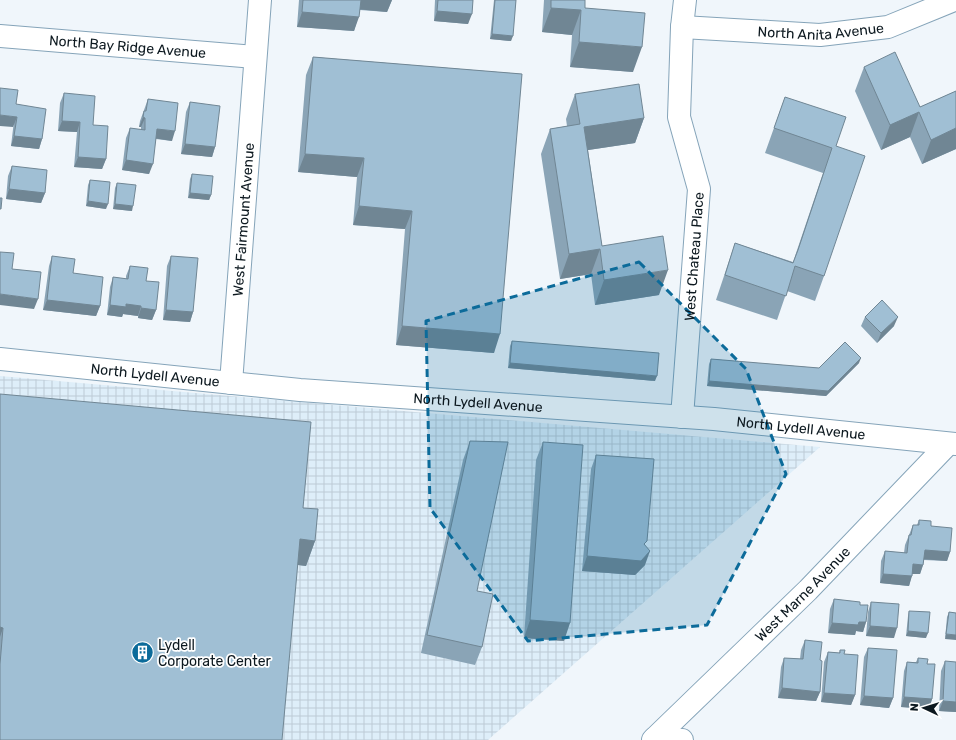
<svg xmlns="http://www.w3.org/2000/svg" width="956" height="740" font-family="Rubik,sans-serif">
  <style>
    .industrial { fill: url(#industrial-grid) }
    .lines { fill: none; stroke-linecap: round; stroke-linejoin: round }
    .minor-casing { stroke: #85a4b9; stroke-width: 24 }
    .minor { stroke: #fff; stroke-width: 22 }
    .wall { fill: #8aa4b6 }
    .shaded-wall { fill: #708694 }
    .building { fill: #a0bfd4; stroke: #708694 }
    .marked { fill: #0c6b9a; fill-opacity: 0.2; stroke: #0c6b9a; stroke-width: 3; stroke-dasharray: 8 5; stroke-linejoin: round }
    .labels { text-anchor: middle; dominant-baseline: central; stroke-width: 3.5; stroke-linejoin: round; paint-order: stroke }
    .street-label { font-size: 14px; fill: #0c181f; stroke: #fff }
    .poi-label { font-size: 14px; fill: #0c181f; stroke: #fff; text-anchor: start }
  </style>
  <defs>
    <pattern id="industrial-grid" width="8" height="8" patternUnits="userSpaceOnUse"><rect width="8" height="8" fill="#deeef9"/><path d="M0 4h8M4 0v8" fill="none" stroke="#bdcbd5"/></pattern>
  </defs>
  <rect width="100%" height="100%" fill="#f0f6fb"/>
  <!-- industrial -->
  <path class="industrial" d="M0,376L820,447L488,740H0Z"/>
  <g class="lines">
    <defs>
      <g id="minor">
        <path id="s1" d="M682,27L820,35L888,27L954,0"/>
        <path id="s2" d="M0,36L255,57"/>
        <path id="s3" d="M0,359L300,390L714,419L956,444"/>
        <path id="s4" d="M231,383L260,0"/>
        <path id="s5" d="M682,417L699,189L679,117L682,27L685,0"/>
        <path d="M655,738L682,740"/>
        <path id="s6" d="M653,740L808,590L948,444"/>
      </g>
    </defs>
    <!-- minor casing -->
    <use href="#minor" class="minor-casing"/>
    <!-- minor -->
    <use href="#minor" class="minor"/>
  </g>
  <!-- wall -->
  <path class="wall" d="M299,0H392L387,12L360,10L354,31L297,27Z
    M435,0H473L468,24L434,21Z
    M494,0H516L511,41L490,39Z
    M544,0H585V8L633,72L570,67L572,35L542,32Z
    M313,57L522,74L494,353L396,345L405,229L353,225L357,177L298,172L306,75Z
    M864,67L920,107L956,91V149L922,164L910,137L881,150L855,91Z
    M64,93L93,125L106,159L102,169L74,167L77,132L58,131L60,103Z
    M575,94L644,118L635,143L588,150L602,246L659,295L595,305L591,274L560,279L541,154L550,129L567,126L566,119Z
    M785,97L836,146L824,276L815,301L787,291L777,320L716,300L735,243L793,262L823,173L765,153Z
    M148,99L172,141L156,139L149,174L122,170L126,138L130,128L141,130V127H139L140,121Z
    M190,102L215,147L212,157L181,154L186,112Z
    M16,104L42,139L39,149L11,146Z
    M12,166L45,193L41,203L6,199L8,176Z
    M192,174L211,195L209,200L188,198L190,179Z
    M90,180L106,209L86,206L88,185Z
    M117,183L132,211L113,209L115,188Z
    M52,256L100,306L96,316L43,310L49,266Z
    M171,256L193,312L190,322L163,320L167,266Z
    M130,266L146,281L156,310L152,320L138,318V316L123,314L122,317L107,315L110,287L113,277L126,279V276Z
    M865,317L894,326L877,343L861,326Z
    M512,341L655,381L508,368L510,346Z
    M711,359L819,368L859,363L826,396L707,386L709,364Z
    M0,394L303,508L315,541L306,566L298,565L0,740Z
    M470,441L477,591L482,647L475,665L421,653L463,460Z
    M543,442L564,641L524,638L536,460Z
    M596,455L645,545V565L635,575L582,571L591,469Z
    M919,520L931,526L950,552L947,561L924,560L923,565L920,574H912L909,586L880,583L881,561L885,551L904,553L905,545L913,525H917Z
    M834,599L860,605L866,622L863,632L856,631L855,635L828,633L830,609Z
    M871,602L894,638L866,636L868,612Z
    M909,611L926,638L906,636L908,616Z
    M949,612L956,613L945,639L947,617Z
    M805,640L820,660V692L816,701L778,698L781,667L784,658L800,659L801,650Z
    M868,648L893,698L889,708L860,705L864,657Z
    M840,650L844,654L855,695L851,705L821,702L824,662L828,652L839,653Z
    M918,658L927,664L932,699L929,709L901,707L904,671L907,662H916Z
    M945,661L956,712L939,711L941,671Z"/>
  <!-- shaded-wall -->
  <path class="shaded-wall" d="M360,0H392L387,12L356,9Z
    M551,8L581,10L572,35L542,32Z
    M437,11L472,14L468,24L434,21Z
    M302,12L359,17L354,31L297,27Z
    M492,34L513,36L511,41L490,39Z
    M579,42L642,47L633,72L570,67Z
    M919,112L910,137L881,150L890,125Z
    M0,115L17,117L13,127L0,126Z
    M143,117L145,118L141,127H139Z
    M644,118L635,143L575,152L584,127Z
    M62,121L80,122L77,132L58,131Z
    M956,128V149L922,164L931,140Z
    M157,129L175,131L172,141L153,138Z
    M14,136L42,139L39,149L11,146Z
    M185,144L215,147L212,157L181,154Z
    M305,154L364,158L357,177L298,172Z
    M78,157L106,159L102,169L74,167Z
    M126,160L153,164L149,174L122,170Z
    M9,189L45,193L41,203L6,199Z
    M190,193L211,195L209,200L188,198Z
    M88,201L108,204L106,209L86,206Z
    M115,204L133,206L132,211L113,209Z
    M359,206L412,211L405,229L353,225Z
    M600,249L591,274L560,279L569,254Z
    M668,270L659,295L595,305L604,280Z
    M0,294L38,299L34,309L0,305Z
    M47,300L100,306L96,316L43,310Z
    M126,304L141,306L138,316L123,314L122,317L107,315L110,305Z
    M141,308L156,310L152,320L138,318Z
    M166,310L193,312L190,322L163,320Z
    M898,317L894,326L877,343L881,333Z
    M402,326L500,334L494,353L396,345Z
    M861,358L859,363L826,396L707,386L709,381L828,391Z
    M510,363L657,376L655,381L508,368Z
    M300,539L315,541L306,566L291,564Z
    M925,550L950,552L947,561L921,559Z
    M650,551L645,565L635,575L582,571L587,556Z
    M913,564L923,565L920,574H909Z
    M883,574L912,576L909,586L880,583Z
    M530,620L570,623L564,641L524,638Z
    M859,622H866L863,632L856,631L855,635L828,633L832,623Z
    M870,626L897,628L894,638L866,636Z
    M0,627L3,628L0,637Z
    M908,631L928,633L926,638L906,636Z
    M946,634L956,635V640L945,639Z
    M782,688L820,692L816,701L778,698Z
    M824,693L855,695L851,705L821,702Z
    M864,696L893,698L889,708L860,705Z
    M904,697L932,699L929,709L901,707Z
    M943,701L956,702V712L939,711Z"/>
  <!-- building -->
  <path class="building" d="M303,0H361L359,17L302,12Z
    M438,0H473L472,14L437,11Z
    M495,0H516L513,36L492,34Z
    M551,0H585V8L645,13L642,47L579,42L581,10L551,8Z
    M895,52L920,107L956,91V128L931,140L919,112L890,125L864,67Z
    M313,57L522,74L500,334L402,326L412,211L359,206L364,158L305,154Z
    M639,84L644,118L584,127L602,246L663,236L668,270L604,280L600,249L569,254L550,129L580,124L575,94Z
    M0,88L18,90L16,104L46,109L42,139L14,136L17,117L0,115Z
    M64,93L95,96L93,125L108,126L106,159L78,157L80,122L62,121Z
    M785,97L846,117L836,146L865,156L824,276L795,266L786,296L725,275L735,243L793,263L798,250L832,148L774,128Z
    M148,99L178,103L175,131L157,129L153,164L126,160L130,128L145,130V118L143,117L144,111H146Z
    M190,102L220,106L215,147L185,144Z
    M12,166L47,170L45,193L9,189Z
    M192,174L213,176L211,195L190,193Z
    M90,180L110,182L108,204L88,201Z
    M117,183L136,185L133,206L115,204Z
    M0,198H2L1,209H0Z
    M0,252L14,253L12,269L41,272L38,299L0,294Z
    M52,256L75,259L73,273L103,277L100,306L47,300Z
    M171,256L198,258L193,312L166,310Z
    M130,266L148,268L146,281L159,282L156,310L141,308V306L126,304V307L110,305L113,277L128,279Z
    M882,300L898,317L881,333L865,317Z
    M512,341L659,353L657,376L510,363Z
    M845,342L861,358L828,391L709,381L711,359L819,368Z
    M0,394L311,422L303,508L318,509L315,541L300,539L282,740H0V664L3,628L0,627Z
    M470,441L508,442L477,591L493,594L482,647L427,635Z
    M543,442L583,445L570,623L530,620Z
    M596,455L654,459L647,541L644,544L650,551L641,561L587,556Z
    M919,520L931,521V526L952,528L950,552L925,550L923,565L913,564L912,576L883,574L885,551L907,553L909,535H911L913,525H919Z
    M834,599L860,602V605H868L866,622H859L858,625L832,623Z
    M871,602L899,604L897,628L870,626Z
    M909,611L930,612L928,633L908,631Z
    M949,612L956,613V635L946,634Z
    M805,640L822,642L820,660L822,661L820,692L782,688L784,658L803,659Z
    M868,648L897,650L893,698L864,696Z
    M840,650H845L844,654L858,655L855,695L824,693L828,652L840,653Z
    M918,658L928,659L927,664H935L932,699L904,697L907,662L918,663Z
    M945,661L956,662V702L943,701Z"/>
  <!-- marked area -->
  <path class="marked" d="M639,262L746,369L786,474L707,625L528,641L430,508L426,321Z"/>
  <!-- icons -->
  <defs>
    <symbol id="building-disc" viewBox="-11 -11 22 22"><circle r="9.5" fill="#0c6b9a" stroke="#fff"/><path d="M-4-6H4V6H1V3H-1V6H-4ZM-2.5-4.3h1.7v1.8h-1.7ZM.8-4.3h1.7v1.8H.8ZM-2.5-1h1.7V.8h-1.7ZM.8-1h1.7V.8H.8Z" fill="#fff"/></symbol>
  </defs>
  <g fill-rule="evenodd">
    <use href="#building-disc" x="130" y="640" width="25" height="25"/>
  </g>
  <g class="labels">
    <!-- street labels -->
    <g class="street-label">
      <text stroke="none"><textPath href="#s1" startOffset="139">North Anita Avenue</textPath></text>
      <text stroke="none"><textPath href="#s2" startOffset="128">North Bay Ridge Avenue</textPath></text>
      <text stroke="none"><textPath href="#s4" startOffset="164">West Fairmount Avenue</textPath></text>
      <text stroke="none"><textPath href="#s5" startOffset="161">West Chateau Place</textPath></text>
      <text stroke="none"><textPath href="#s3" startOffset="156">North Lydell Avenue</textPath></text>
      <text stroke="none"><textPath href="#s3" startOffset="480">North Lydell Avenue</textPath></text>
      <text stroke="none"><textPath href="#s3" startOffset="804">North Lydell Avenue</textPath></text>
      <text stroke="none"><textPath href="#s6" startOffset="209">West Marne Avenue</textPath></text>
    </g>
    <!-- poi labels -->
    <g class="poi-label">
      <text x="158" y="645">Lydell<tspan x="158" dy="16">Corporate Center</tspan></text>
    </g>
  </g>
  <!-- north arrow -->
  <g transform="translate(924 708) rotate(274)" stroke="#ffffff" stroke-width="3" paint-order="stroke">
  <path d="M0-3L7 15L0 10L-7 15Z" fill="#0c181f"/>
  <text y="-6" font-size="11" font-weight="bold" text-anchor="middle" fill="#0c181f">N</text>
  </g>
</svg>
